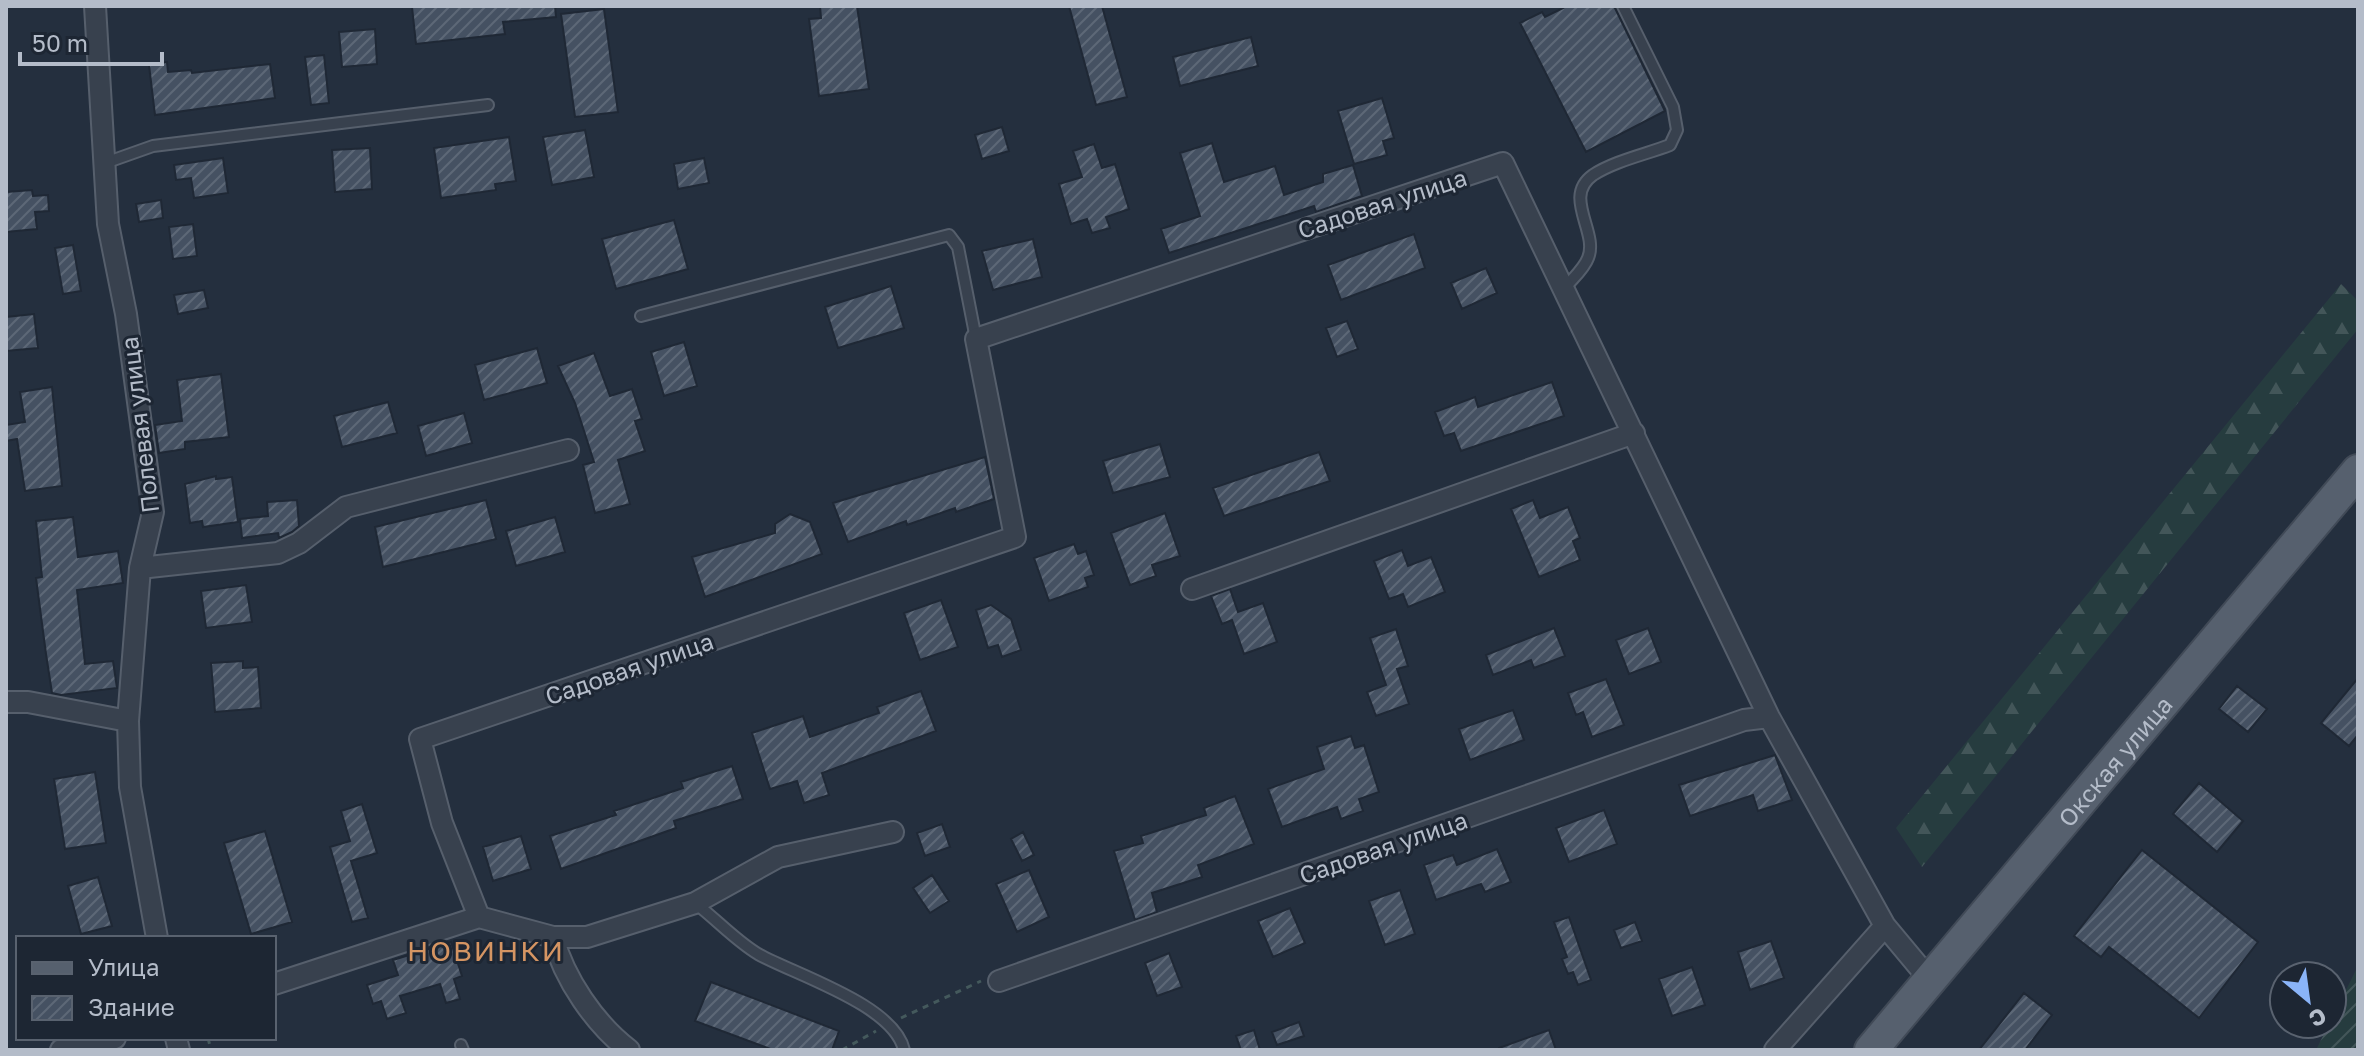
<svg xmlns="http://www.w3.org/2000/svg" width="2364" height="1056" font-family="'Golos Text',sans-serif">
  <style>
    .forest { fill: url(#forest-firs) }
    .garden { fill: url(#garden-furrows) }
    .building { fill: url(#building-hatch); stroke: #1f2835; stroke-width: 2 }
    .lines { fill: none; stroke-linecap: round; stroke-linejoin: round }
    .lane-casing { stroke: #565f6c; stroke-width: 14 }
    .street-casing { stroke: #565f6c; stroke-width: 24 }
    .primary-casing { stroke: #414a57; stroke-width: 36 }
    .path { stroke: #44595c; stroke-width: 3; stroke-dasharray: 6 6; stroke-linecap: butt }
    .lane { stroke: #38414e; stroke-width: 10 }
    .street { stroke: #38414e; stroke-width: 20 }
    .primary { stroke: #56606e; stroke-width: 32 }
    .labels { text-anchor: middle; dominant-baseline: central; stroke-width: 6; stroke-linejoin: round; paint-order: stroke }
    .street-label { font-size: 24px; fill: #b4bcc9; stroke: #1d2633 }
    .quarter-label { font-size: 28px; letter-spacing: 2px; fill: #d59563; stroke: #1d2633 }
  </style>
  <defs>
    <pattern id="forest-firs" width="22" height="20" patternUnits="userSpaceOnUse" patternTransform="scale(2)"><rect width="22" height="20" fill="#263c3f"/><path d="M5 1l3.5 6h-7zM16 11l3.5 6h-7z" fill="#435659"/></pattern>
    <pattern id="garden-furrows" width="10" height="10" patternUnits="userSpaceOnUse" patternTransform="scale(2)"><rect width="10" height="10" fill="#263c3f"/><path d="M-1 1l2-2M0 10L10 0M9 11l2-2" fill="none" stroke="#435659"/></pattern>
    <pattern id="building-hatch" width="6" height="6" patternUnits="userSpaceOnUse" patternTransform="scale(2)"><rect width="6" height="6" fill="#455162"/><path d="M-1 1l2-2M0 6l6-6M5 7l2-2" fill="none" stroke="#5d6877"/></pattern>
  </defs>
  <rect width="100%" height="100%" fill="#242f3e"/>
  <!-- forest -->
  <path class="forest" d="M2341,284L2358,301V329L1922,867L1896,828Z"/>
  <!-- garden -->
  <path class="garden" d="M2358,966V1050H2316Z"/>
  <!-- building -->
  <path class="building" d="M555,6L556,17L503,22L505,34L416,44L412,7Z
    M820,6H857L869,89L819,96L809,19L821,18Z
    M1069,6H1102L1127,97L1096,105Z
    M1567,6H1614L1665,111L1586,152L1520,23L1542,12L1545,17Z
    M604,9L618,112L575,117L561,14Z
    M375,29L377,64L342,67L339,32Z
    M1251,37L1258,66L1180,86L1173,57Z
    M324,55L329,103L311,105L305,57Z
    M167,62L168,72L191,70L192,73L270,64L275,98L155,115L149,65Z
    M1382,98L1394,138L1383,141L1387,155L1354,164L1338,111Z
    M1002,127L1009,151L982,159L975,135Z
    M585,130L594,177L552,185L543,137Z
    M509,137L516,181L495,184L496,190L441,198L434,148Z
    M1212,143L1224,182L1275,166L1284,195L1323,182V174L1353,165L1362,196L1316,212L1314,206L1169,253L1161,229L1200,216L1180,153Z
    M1094,144L1102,168L1115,164L1129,209L1106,217L1110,228L1092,233L1087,219L1071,224L1059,184L1082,177L1073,151Z
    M370,148L372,189L335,192L332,150Z
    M223,158L228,193L194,198L191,178L176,180L174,165Z
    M704,158L709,183L678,189L674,164Z
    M32,190L33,196L48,195L49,211L35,212L37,229L6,232V192Z
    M161,200L163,218L139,222L136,204Z
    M674,220L688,269L616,289L602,239Z
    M193,224L197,256L173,259L169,227Z
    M1414,234L1425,268L1341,300L1328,265Z
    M1033,239L1042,277L993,290L982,251Z
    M73,245L81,291L63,294L55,248Z
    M1486,268L1497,293L1462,309L1451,283Z
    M891,286L904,328L838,348L825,307Z
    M204,290L208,308L178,314L174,295Z
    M34,314L38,348L6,351V317Z
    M1347,321L1358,349L1337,357L1326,328Z
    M684,342L697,386L664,396L651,352Z
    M537,348L547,383L484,400L475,365Z
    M594,353L610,396L632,389L642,419L635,421L645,451L618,460L630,504L595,513L583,465L594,462L575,403L558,366Z
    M221,374L229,437L185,442V449L159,453L155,425L182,421L177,380Z
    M1552,382L1564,416L1461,451L1454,433L1444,436L1435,412L1475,397L1478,407Z
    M52,387L62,486L25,491L17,439L6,441V425L25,422L20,392Z
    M388,402L397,433L342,447L334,416Z
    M464,413L472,443L426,456L418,426Z
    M1160,444L1170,477L1113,493L1103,461Z
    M1319,452L1330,481L1224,516L1213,488Z
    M985,457L994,499L956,512L955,508L907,525L906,521L848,542L833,503Z
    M216,476V479L232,477L238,522L203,527L202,521L190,523L185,484Z
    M297,500L299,526L292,532L279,538L278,533L242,538L240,519L268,516L267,502Z
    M486,500L496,539L383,567L375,527Z
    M1533,500L1540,518L1568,507L1580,538L1573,541L1580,560L1539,577L1511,509Z
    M1165,513L1180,556L1152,565L1156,576L1130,585L1111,533Z
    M790,514L810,522L822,554L705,597L692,557L775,533V524Z
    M73,517L78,557L118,551L123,583L77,590L85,664L113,661L117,688L61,695L52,693L46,654L36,578L42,577L36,521Z
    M555,517L565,552L516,566L506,531Z
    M1074,544L1078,554L1086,551L1094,575L1085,578L1088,587L1049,601L1034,558Z
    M1402,550L1408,566L1431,557L1445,592L1408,607L1403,594L1389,599L1374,561Z
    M246,585L252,622L206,628L201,591Z
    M1230,589L1238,612L1263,603L1277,642L1244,654L1232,620L1222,624L1211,596Z
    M941,600L958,647L920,660L904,613Z
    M991,605L1011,619L1021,650L1002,657L998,645L988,648L976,610Z
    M1554,628L1565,656L1534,668L1531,660L1493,675L1486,655Z
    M1648,628L1661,662L1629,674L1616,640Z
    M1396,629L1408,666L1397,669L1409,704L1376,716L1367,692L1386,685L1370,638Z
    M243,661V668L258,667L261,708L215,712L211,663Z
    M2358,678V735L2349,746L2321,723Z
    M1606,679L1624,725L1592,737L1583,712L1576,715L1568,693Z
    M2237,686L2267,709L2248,732L2219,709Z
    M921,691L936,731L822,773L829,795L804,803L797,781L770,789L752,733L803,716L810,737L879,713L877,707Z
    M1513,710L1524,740L1470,760L1459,729Z
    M1351,736L1355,748L1364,745L1379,792L1359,799L1363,811L1341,819L1337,807L1282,827L1268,789L1324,769L1317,747Z
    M1775,755L1792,800L1758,811L1753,795L1690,816L1679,785Z
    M732,766L743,799L674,821L676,828L561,869L550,836L616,815L614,811L683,788L681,782Z
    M95,772L106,843L65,849L54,779Z
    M2199,783L2243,821L2217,852L2173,814Z
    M1235,796L1254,844L1198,865L1202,877L1152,893L1157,912L1135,920L1114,851L1143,843L1141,836L1206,815L1204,808Z
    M362,804L377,853L351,861L368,918L352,922L330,847L350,841L341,811Z
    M1604,810L1617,844L1569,862L1556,828Z
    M942,824L950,847L925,856L917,833Z
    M265,831L292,922L251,934L224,843Z
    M1023,832L1034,855L1022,861L1011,839Z
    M521,836L531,869L493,881L483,847Z
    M1497,849L1511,882L1485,892L1481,884L1436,900L1424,865L1453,855L1457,865Z
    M2142,850L2258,942L2199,1018L2109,947L2101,957L2074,936Z
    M1029,870L1049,917L1017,932L996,884Z
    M932,875L949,901L930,913L913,888Z
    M98,877L112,926L81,934L68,886Z
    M1400,890L1415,934L1385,945L1369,901Z
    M1290,908L1305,943L1273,957L1258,921Z
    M1569,917L1591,980L1578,985L1573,972L1568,974L1562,959L1567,957L1554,922Z
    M1635,922L1642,941L1621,948L1614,930Z
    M1771,941L1784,978L1750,990L1738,952Z
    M451,942L462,976L454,979L460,999L446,1003L440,984L400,996L406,1013L387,1019L381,1001L373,1004L367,985L398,975L393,960Z
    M1169,953L1182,987L1157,996L1145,963Z
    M1692,967L1705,1005L1672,1016L1659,979Z
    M711,982L839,1031L832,1050H773L695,1021Z
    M2024,993L2052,1015L2025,1050H1979Z
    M1299,1022L1304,1036L1277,1045L1272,1032Z
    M1254,1030L1260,1050H1241L1236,1036Z
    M1549,1030L1556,1050H1499V1048Z"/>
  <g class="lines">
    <defs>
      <path id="lane" d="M105,163L153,146L488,105
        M1565,288C1572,279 1584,269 1588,258C1599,232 1562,197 1593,175C1614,161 1647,154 1670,145L1677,130L1673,107L1623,6
        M641,316L949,235L958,247L976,339
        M695,903C716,919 736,941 758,954C796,975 894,1005 904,1050
        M461,1045L463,1050"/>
      <path id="street" d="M95,6L108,224L126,314L153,512L140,568L128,721L130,787L157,938
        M140,568L278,553L299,543L346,507L568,450
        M1192,589L1634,433
        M6,702H28L128,721
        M479,917L442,823L420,739L1015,537L976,339L1503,163L1769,717L1885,926L1930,980
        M553,937C564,979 595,1024 629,1050
        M999,981L1744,720L1769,717
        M274,984L479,917L553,937H587L695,903L778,857L893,832
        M176,1038L179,1050
        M61,1050L115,1038
        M1775,1050L1885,926"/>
      <g id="primary">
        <path id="s1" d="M1871,1050L2358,471"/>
      </g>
    </defs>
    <!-- lane casing -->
    <use href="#lane" class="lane-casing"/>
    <!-- street casing -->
    <use href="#street" class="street-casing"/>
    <!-- primary casing -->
    <use href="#primary" class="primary-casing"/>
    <!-- path -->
    <path class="path" d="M901,1018L981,981
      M208,1038L211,1050
      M842,1050L876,1031"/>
    <!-- lane -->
    <use href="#lane" class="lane"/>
    <!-- street -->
    <use href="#street" class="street"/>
    <!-- primary -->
    <use href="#primary" class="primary"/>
  </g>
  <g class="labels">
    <!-- street labels -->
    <g class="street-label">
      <text transform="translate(1382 203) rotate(-18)">Садовая улица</text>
      <text transform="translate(139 425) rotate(-97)">Полевая улица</text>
      <text transform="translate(629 668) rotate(-19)">Садовая улица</text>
      <text stroke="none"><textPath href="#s1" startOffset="378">Окская улица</textPath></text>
      <text transform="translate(1383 847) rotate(-19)">Садовая улица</text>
    </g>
    <!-- quarter labels -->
    <g class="quarter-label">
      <text x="486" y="950">НОВИНКИ</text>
    </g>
  </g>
  <!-- border -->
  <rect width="2364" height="1056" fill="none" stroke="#b4bcc9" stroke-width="16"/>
  <!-- legend -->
  <rect x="16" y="936" width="260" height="104" fill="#1d2633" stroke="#59626f" stroke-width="2"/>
  <rect x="32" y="962" width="40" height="12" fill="#56606e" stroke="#59626f" stroke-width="2"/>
  <text x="88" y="976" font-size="24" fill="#b4bcc9">Улица</text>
  <rect x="32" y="996" width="40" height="24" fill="url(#building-hatch)" stroke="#59626f" stroke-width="2"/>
  <text x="88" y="1016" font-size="24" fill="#b4bcc9">Здание</text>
  <!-- north arrow -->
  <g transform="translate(2308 1000) rotate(151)"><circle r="38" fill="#1d2633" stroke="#59626f" stroke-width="2"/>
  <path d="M0-6L14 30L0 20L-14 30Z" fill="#8ab4f8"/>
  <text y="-12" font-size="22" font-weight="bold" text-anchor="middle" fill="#b4bcc9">С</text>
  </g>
  <!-- scale -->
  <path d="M20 52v12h142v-12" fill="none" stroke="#b4bcc9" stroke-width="4"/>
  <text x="32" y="52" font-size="24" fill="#b4bcc9" stroke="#1d2633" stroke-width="6" paint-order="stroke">50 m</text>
</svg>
